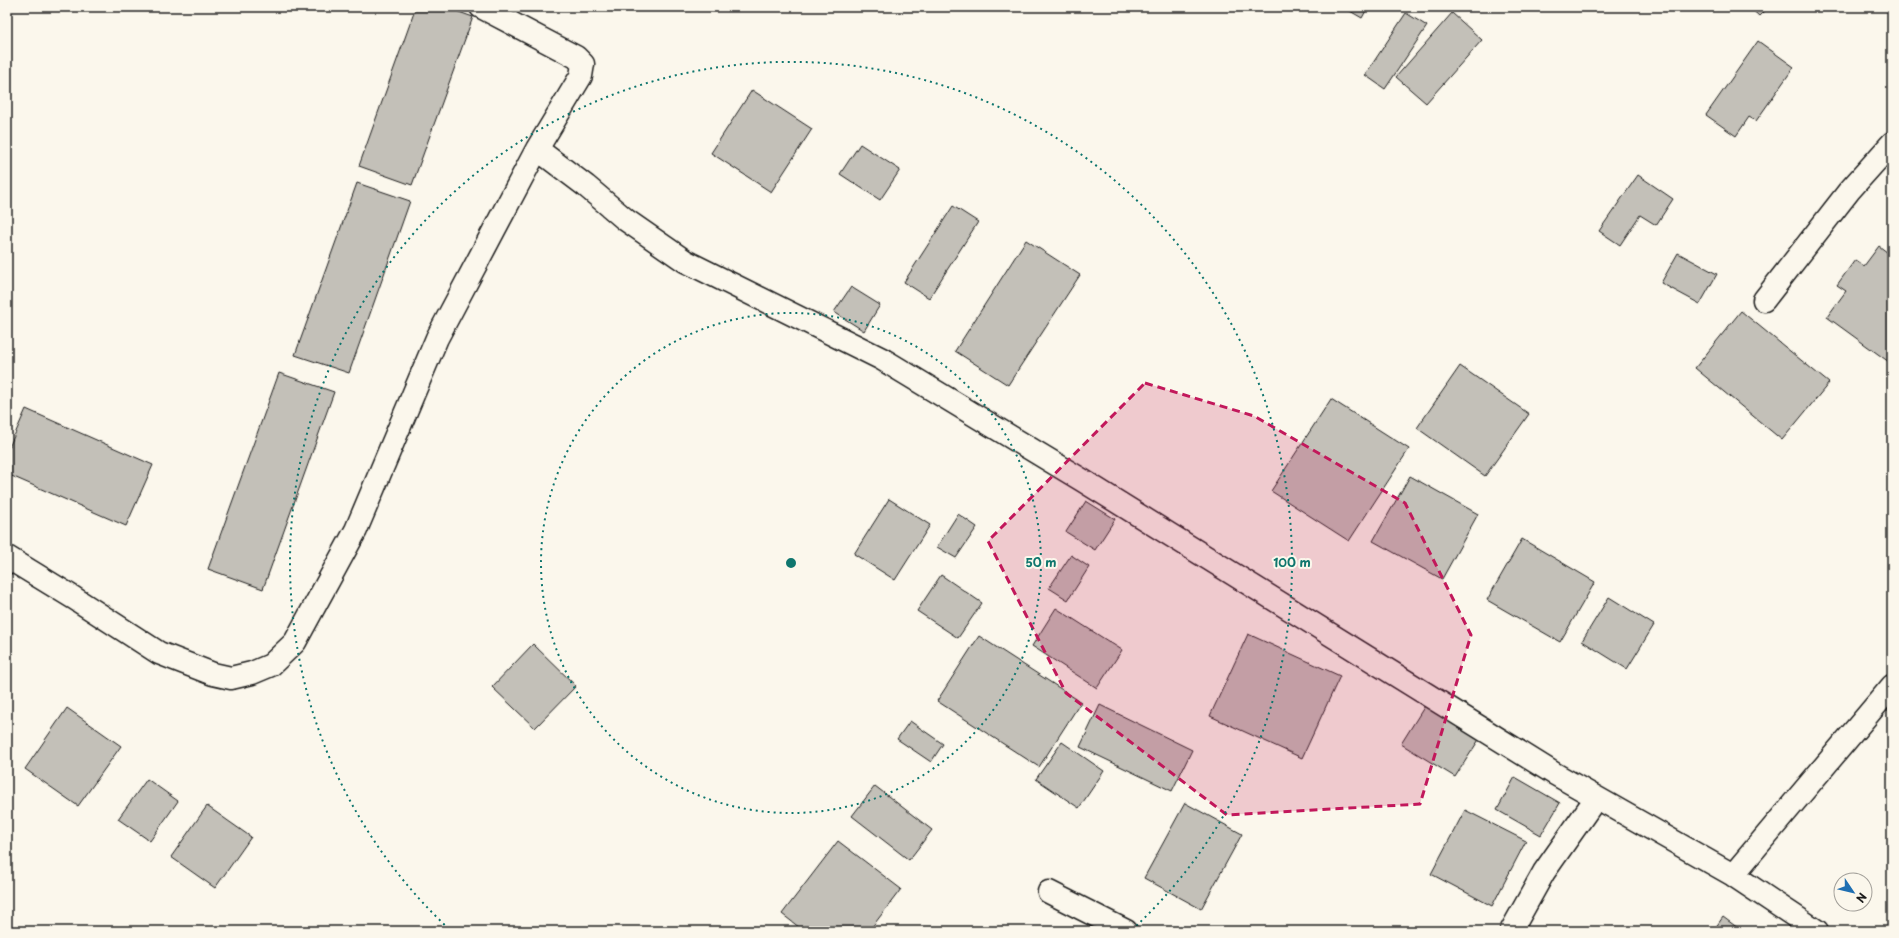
<svg xmlns="http://www.w3.org/2000/svg" width="1899" height="938" font-family="'Playpen Sans',sans-serif">
  <style>
    .building { fill: #c3c0b8; stroke: #1c1c1c }
    .lines { fill: none; stroke-linecap: round; stroke-linejoin: round }
    .minor-casing { stroke: #1c1c1c; stroke-width: 25 }
    .minor { stroke: #fbf7ec; stroke-width: 22 }
    .marked { fill: #c2185b; fill-opacity: 0.2; stroke: #c2185b; stroke-width: 3; stroke-dasharray: 8 5; stroke-linejoin: round }
    .ring { fill: none; stroke: #0f766e; stroke-width: 2; stroke-dasharray: 2 4 }
    .centre { fill: #0f766e; stroke: #fbf7ec; stroke-width: 2 }
    .ring-label { font-size: 12px; text-anchor: middle; font-weight: bold; fill: #0f766e; stroke: #fbf7ec; stroke-width: 4; stroke-linejoin: round; paint-order: stroke }
  </style>
  <rect width="100%" height="100%" fill="#fbf7ec"/>
  <filter id="ink" filterUnits="userSpaceOnUse"><feTurbulence type="fractalNoise" baseFrequency=".025" numOctaves="2"/><feDisplacementMap in="SourceGraphic" scale="8" xChannelSelector="R" yChannelSelector="G"/><feConvolveMatrix kernelMatrix="1 2 1 2 8 2 1 2 1" color-interpolation-filters="sRGB"/></filter>
  <g filter="url(#ink)">
    <!-- building -->
    <path class="building" d="M416,7H445L473,17L412,185L359,166Z
      M1343,7H1368L1362,18Z
      M1749,7H1768L1759,16Z
      M1406,13L1427,26L1385,89L1365,75Z
      M1452,13L1482,40L1426,103L1396,77Z
      M1758,41L1794,67L1756,121L1749,117L1736,136L1706,115Z
      M752,90L812,129L771,192L711,153Z
      M860,144L900,170L880,200L840,174Z
      M1638,175L1673,199L1656,225L1640,215L1620,245L1599,231Z
      M357,183L410,201L349,373L295,355Z
      M953,206L978,222L929,298L904,282Z
      M1026,240L1080,275L1008,385L955,351Z
      M1879,246L1892,256V357L1889,362L1827,317L1846,291L1837,285L1855,260L1864,266Z
      M1678,253L1717,274L1700,304L1661,283Z
      M851,287L880,305L864,331L834,312Z
      M1741,311L1829,383L1782,440L1695,368Z
      M1460,366L1529,414L1485,476L1417,428Z
      M279,373L334,392L263,589L208,569Z
      M1331,399L1409,449L1349,541L1271,491Z
      M26,409L153,465L126,526L7,474V452Z
      M1410,476L1478,514L1442,579L1373,541Z
      M889,499L930,525L895,580L854,554Z
      M1086,501L1115,519L1095,550L1066,532Z
      M958,514L977,527L956,558L937,547Z
      M1522,539L1595,582L1560,642L1487,600Z
      M1071,555L1089,567L1068,600L1049,588Z
      M941,575L982,603L958,638L917,611Z
      M1609,597L1654,625L1627,669L1582,641Z
      M1056,608L1122,650L1097,688L1032,646Z
      M1248,634L1340,676L1302,758L1210,716Z
      M979,636L1081,702L1039,767L937,701Z
      M533,644L576,686L535,728L492,687Z
      M1426,704L1480,738L1455,777L1401,744Z
      M1100,705L1192,750L1172,791L1080,747Z
      M67,708L121,746L78,806L25,769Z
      M910,721L943,744L931,762L897,739Z
      M1062,742L1104,771L1079,808L1036,779Z
      M1515,777L1560,803L1541,835L1497,810Z
      M147,779L178,801L150,841L118,819Z
      M875,786L932,830L909,860L852,816Z
      M1185,803L1242,834L1201,909L1144,878Z
      M207,806L251,837L215,888L171,857Z
      M1465,810L1526,841L1492,906L1431,874Z
      M838,841L901,889L869,931H804L782,914Z
      M1723,917L1742,931H1713Z"/>
    <g class="lines">
      <defs>
        <path id="minor" d="M537,149L586,186L626,220L685,261L882,359L1082,480L1555,774L1733,875L1817,931
          M1764,300L1849,191L1892,143
          M7,557L74,598L159,653L213,674L231,678L252,673L271,665L295,642L356,530L437,338L537,149L581,76L583,64L576,57L481,7
          M1733,875L1892,686
          M1049,892L1126,931
          M1511,931L1544,872L1596,798"/>
      </defs>
      <!-- minor casing -->
      <use href="#minor" class="minor-casing"/>
      <!-- minor -->
      <use href="#minor" class="minor"/>
    </g>
  </g>
  <!-- marked area -->
  <path class="marked" d="M1145,383L1254,416L1405,503L1471,635L1420,804L1227,815L1066,693L988,541Z"/>
  <!-- distance rings -->
  <g class="ring">
    <circle cx="791" cy="563" r="250"/>
    <path d="M449 929A501 501 0 1 1 1133 929"/>
  </g>
  <circle cx="791" cy="563" r="6" class="centre"/>
  <g class="ring-label">
    <text x="1041" y="567">50 m</text>
    <text x="1292" y="567">100 m</text>
  </g>
  <!-- margin -->
  <rect width="1899" height="938" fill="none" stroke="#fbf7ec" stroke-width="24"/>
  <rect x="12" y="12" width="1875" height="914" fill="none" stroke="#1c1c1c" stroke-width="1.5" filter="url(#ink)"/>
  <!-- north arrow -->
  <g transform="translate(1853 892) rotate(125)"><circle r="19" fill="#fbf7ec" stroke="#a29f99"/>
  <path d="M0-3L7 15L0 10L-7 15Z" fill="#1f6fb2"/>
  <text y="-6" font-size="11" font-weight="bold" text-anchor="middle" fill="#1c1c1c">N</text>
  </g>
</svg>
